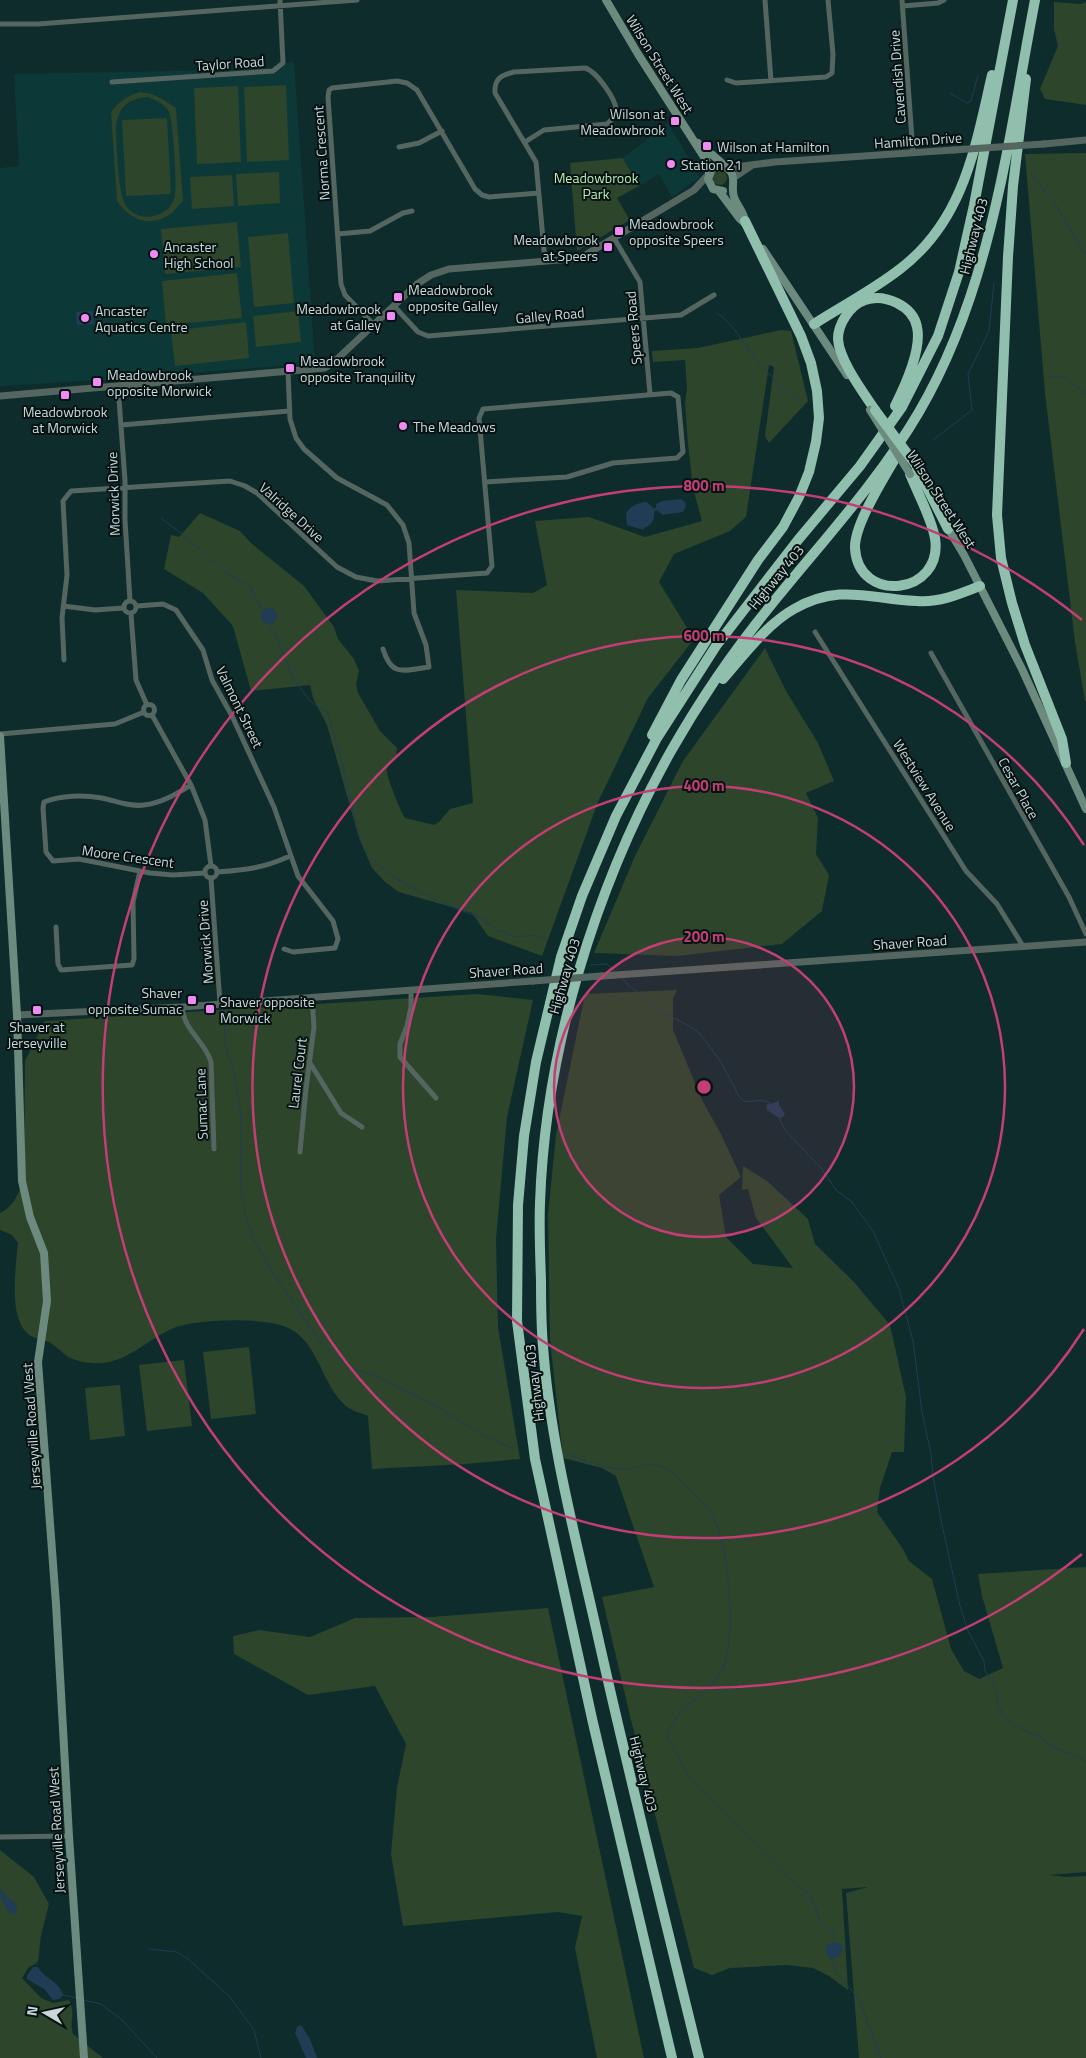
<svg xmlns="http://www.w3.org/2000/svg" width="1086" height="2058" font-family="'Titillium Web',sans-serif">
  <style>
    .built { fill: #0d3838 }
    .green { fill: #2c452b; fill-rule: evenodd }
    .water { fill: #213c55 }
    .lines { fill: none; stroke-linecap: round; stroke-linejoin: round }
    .stream { stroke: #213c55; stroke-width: 1 }
    .minor { stroke: #54665f; stroke-width: 5 }
    .tertiary { stroke: #54665f; stroke-width: 7 }
    .secondary { stroke: #6d8a7f; stroke-width: 8 }
    .motorway { stroke: #91bfad; stroke-width: 10 }
    .tertiary-bridge { stroke: #54665f; stroke-width: 7 }
    .secondary-bridge { stroke: #6d8a7f; stroke-width: 8 }
    .motorway-bridge { stroke: #91bfad; stroke-width: 10 }
    .ring { fill: none; stroke: #c33e74; stroke-width: 2.5 }
    .poi-dot { fill: #f28af3; stroke: #061212; stroke-width: 2 }
    .labels { text-anchor: middle; dominant-baseline: central; stroke-width: 4; stroke-linejoin: round; paint-order: stroke }
    .street-label { font-size: 14px; fill: #c8d8d8; stroke: #061212 }
    .poi-label { font-size: 14px; fill: #c8d8d8; stroke: #061212; text-anchor: start }
    .park-label { font-size: 14px; fill: #baeab6; stroke: #061212 }
    .centre { fill: #c33e74; stroke: #061212; stroke-width: 2.5 }
    .ring-label { font-size: 15px; text-anchor: middle; font-weight: bold; fill: #c33e74; stroke: #061212; stroke-width: 4; stroke-linejoin: round; paint-order: stroke }
  </style>
  <rect width="100%" height="100%" fill="#0e2c2c"/>
  <!-- built -->
  <path class="built" d="M294,62L315,363L119,379L0,386V168L19,166L14,74L281,69L287,63Z
    M668,123L700,177L672,197L659,174L639,186L623,158Z"/>
  <!-- green -->
  <path class="green" d="M1054,2L1080,4L1086,2V105L1045,99L1040,89L1058,46L1054,29Z
    M286,85L289,160L247,162L244,87Z
    M238,86L241,162L197,164L194,88Z
    M140,92C158,94 162,99 176,108L183,201C178,206 174,212 169,215C149,228 129,219 117,201L111,112C119,101 127,96 140,92ZM147,97C156,100 165,104 169,112C173,121 178,190 174,199C167,219 136,224 125,204C118,192 116,140 116,125C117,119 120,111 123,107C130,100 138,98 147,97Z
    M167,118L171,194L126,196L122,120Z
    M1086,153V701H1085L1075,642L1045,393L1025,154Z
    M623,158L639,186L617,198L630,220L577,251L570,163Z
    M713 178a7 7 0 1 1 14 0a7 7 0 1 1-14 0Z
    M279,172L280,203L238,206L236,174Z
    M232,175L234,206L192,209L190,177Z
    M237,222L241,267L165,274L161,229Z
    M288,233L294,303L254,307L248,237Z
    M237,273L242,318L166,325L162,281Z
    M298,311L301,342L256,347L253,316Z
    M246,322L249,358L175,366L171,331Z
    M781,330L791,331L808,401L769,443L765,436L774,367L769,365L746,517L730,531L674,554L659,582L694,639L648,698L598,802L542,956L488,936L472,913L399,892L385,882L372,868L359,838L327,725L313,698L310,685L251,691L233,626L203,593L164,569L171,535L179,537L200,513L240,531L251,543L304,586L334,627L338,639L354,659L359,671L356,684L358,693L380,731L397,748C396,763 392,758 387,769C385,773 401,813 405,818L434,825L439,822L450,809L473,803L456,590L533,593L547,585L535,521L589,517L645,537L702,521L693,488L688,444L685,403L687,388L685,360L653,362L652,351L698,348Z
    M765,648L786,691L818,743L834,781L806,793L818,818L816,854L829,875L822,911L782,944L677,956L594,953L635,856L683,761Z
    M677,990L673,998V1030L703,1102L721,1134L741,1177L719,1195L726,1237L753,1264L793,1268L756,1218L748,1189L742,1190L743,1166L767,1181L808,1219L815,1244L854,1282L890,1325L906,1397L904,1452H892L880,1488L877,1512L903,1549L909,1561L932,1579L951,1649L964,1671L979,1679L1003,1668L982,1596L978,1574L1086,1567V1872L1050,1875L1066,1877L1086,1876V2058H859L846,1893L868,1887L842,1889L848,1990L829,1976L813,1968L787,1965L730,1968L712,1975L694,1968L630,1716L602,1597L654,1587L616,1476L602,1468L563,1458L550,1340L548,1215L556,1135L585,994Z
    M477,994L533,1000L507,1117L496,1239L498,1327L520,1459L465,1464L372,1469L368,1416C361,1413 353,1411 347,1407C321,1386 319,1340 286,1327C264,1317 197,1319 174,1328C146,1339 126,1366 92,1363C85,1363 73,1360 67,1356C61,1352 56,1346 49,1342C43,1340 37,1339 31,1336C7,1322 16,1266 18,1243L12,1235L0,1230V1213C13,1208 20,1191 24,1178L25,1061L45,1021Z
    M249,1347L256,1414L211,1419L203,1352Z
    M184,1360L192,1426L147,1431L139,1365Z
    M120,1385L125,1436L90,1440L85,1388Z
    M548,1608L644,2058H597L575,1948L582,1916L558,1912L403,1926L391,1854L397,1788L406,1744L375,1686L308,1695L234,1654L233,1636L259,1630L310,1637L355,1618L431,1617Z
    M0,1850L34,1877L49,1904L41,1935L38,1962L28,1968L22,1978L41,1998L53,2003L69,2000C76,2013 69,2022 73,2034L103,2058H0Z"/>
  <!-- water -->
  <path class="water" d="M93,311L94,324L77,325L76,312Z
    M681,499L685,502L686,506L683,512L663,515L656,510L654,511C655,520 652,525 644,528V530L627,525L626,513C632,505 637,503 647,502L654,509L656,507V504L662,501Z
    M261 616a8 8 0 1 1 16 0a8 8 0 1 1-16 0Z
    M779,1101V1105L785,1114L783,1117L779,1118L767,1110L766,1105Z
    M0,1889L17,1906L16,1914H11C4,1906 0,1899 0,1889Z
    M832,1943H840L843,1948L840,1955L834,1959C827,1956 825,1953 826,1946Z
    M33,1967H38C45,1979 59,1981 63,1995L59,1999L53,2000L44,1989L27,1979V1976Z
    M301,2025L310,2039L317,2058H306L295,2033L297,2027Z"/>
  <g class="lines">
    <!-- stream -->
    <path class="stream" d="M950,93L967,103L971,101L978,75
      M1031,175L1054,202L1086,256
      M717,313C734,324 742,342 754,357C767,374 783,387 799,401
      M1049,377H1065L1086,394
      M933,440L972,410L968,374L989,331L994,283
      M161,518L186,537L223,571L250,587L262,610
      M268,623L276,636L292,676L300,688L310,701L328,713L339,752L358,832L363,847L371,858L395,878L438,901L483,919L497,930L516,937L535,935L545,939
      M591,965L607,964L616,973
      M621,977L629,986L643,996
      M649,1000L662,1012L693,1028L701,1035L721,1062L740,1098L746,1102L761,1100L770,1103
      M223,1008L225,1030V1046L235,1076L241,1116V1192L246,1217L254,1240L272,1272L319,1340L350,1367L377,1377L432,1404L485,1436L511,1448L516,1447
      M779,1118L786,1131L821,1168L836,1190L852,1202L873,1231L899,1289L913,1341L922,1412L931,1454L933,1476L942,1525L960,1606L968,1631L984,1661L985,1671L996,1688L998,1705L1002,1713L1014,1725L1038,1736L1055,1748L1078,1756L1086,1761
      M567,1454C580,1459 609,1470 622,1469C636,1469 649,1461 663,1467C671,1470 677,1477 683,1483C697,1497 706,1502 715,1521C729,1550 736,1636 724,1666C712,1695 676,1705 667,1736L690,1779L785,1875L806,1891L815,1905L820,1921L832,1932L835,1939L832,1943
      M149,1949L177,1952L188,1959L230,1997L254,2030L261,2058
      M830,1957L837,1973L859,1999L881,2058
      M63,1995L77,1998
      M83,2000L101,2004L122,2020L157,2058"/>
    <!-- minor -->
    <path class="minor" d="M765,0L771,81
      M902,0L913,153
      M903,6L938,3L944,0
      M0,24H38L357,0
      M727,80L736,83L826,77L832,73L833,54L828,0
      M112,82L273,71L283,63L280,0
      M525,142L544,130L607,124C612,120 615,117 616,111C617,100 596,71 585,68L514,72C501,75 494,79 495,93L536,162L545,261
      M399,147L419,143L442,131
      M338,234L370,231L403,213L412,211
      M614,238L640,282L650,394
      M394,306L418,332L428,336L681,315L714,295
      M374,325L345,295L341,284L328,97L329,90L332,88L397,81L407,83L417,90L475,189L482,195L489,197L539,193
      M288,372L290,419L296,438L304,449L337,478L387,505L403,525L409,543L414,613L426,645L429,667C404,670 392,678 383,649
      M118,386L125,480V520L130,601
      M121,425L289,411
      M124 607a6 6 0 1 1 12 0a6 6 0 1 1-12 0Z
      M63,606L95,610L124,608
      M137,606L163,604L176,610L203,650L212,680L232,716L274,807L298,876L333,921L338,939L335,948L293,952L284,949
      M131,614L136,680L147,705
      M815,632L966,871L997,904L1023,946
      M931,653L1069,897L1086,934
      M64,660L62,618L67,575L63,501L71,491L230,481L245,486L257,493L337,567L356,577L377,581L487,573L492,566L479,418L483,409L671,393L678,397L683,452L677,458L613,463L567,477L485,482
      M143.5 710a5.5 5.5 0 1 1 11 0a5.5 5.5 0 1 1-11 0Z
      M152,715L191,785L205,820L211,866
      M0,734L115,724L144,712
      M191,785C176,794 162,803 144,805C130,807 116,801 102,798C84,795 61,795 44,802L43,808L46,852L53,861L79,859L150,873L173,875L205,873
      M205 872a6 6 0 1 1 12 0a6 6 0 1 1-12 0Z
      M217,872C246,870 264,868 290,856
      M211,879L220,1003
      M56,927L58,964L61,970L132,965L134,959L133,902L140,871
      M411,990V1007L407,1026L400,1044V1057L436,1098
      M182,1007C184,1031 205,1041 211,1062L214,1149
      M310,1063L341,1113L362,1127
      M300,1152L306,1089L314,1027L312,997
      M0,1837L69,1836"/>
    <!-- tertiary -->
    <path class="tertiary" d="M1044,144L1086,140
      M727,168L775,162L953,150
      M733,178L751,166
      M0,396L325,368L335,361L417,284L431,275L449,269L571,259L582,257L694,190L708,175
      M602,976L1086,942
      M17,1015L182,1007L533,981"/>
    <!-- secondary -->
    <path class="secondary" d="M606,0L638,54L706,160L709,172
      M698,143C703,147 731,170 732,174C735,181 731,189 734,197C737,206 744,212 745,221
      M719,191L740,219L747,225
      M723,191L713,189L708,179L712,169L724,166
      M763,249L847,375
      M946,525L964,555L1022,669L1086,809
      M0,736L17,1015L22,1181L30,1217L44,1253L47,1301L38,1362L56,1604L69,1836L84,2058"/>
    <!-- motorway -->
    <path class="motorway" d="M1026,79L1013,186L1008,257L997,515L1001,558L1012,603L1025,645L1062,739L1066,763
      M814,324C842,306 873,290 900,269C964,220 975,148 992,75
      M875,410C863,392 839,360 838,339C838,324 850,305 865,300C885,293 913,306 917,327C922,349 905,386 895,406
      M897,455C885,477 854,524 855,548C858,605 944,595 935,538C931,517 918,494 910,474
      M915,464L948,529
      M723,679C743,656 767,624 794,609C840,583 870,599 917,601C939,603 960,594 980,586
      M652,735L681,680L758,560L783,527L799,497L809,472L816,442L819,418L817,391L811,363L801,336L745,221
      M672,2058L593,1723L535,1459L517,1321L518,1205L524,1136L536,1062L561,957L582,896L616,816L657,738L716,646L798,540L860,466L902,407L938,336L959,272L974,205L1013,0
      M699,2058C664,1915 628,1772 596,1628C575,1535 550,1442 543,1346C541,1324 541,1302 541,1280C540,1254 539,1228 540,1203C545,1049 596,885 671,751C700,700 734,650 771,605C821,543 878,482 919,412C992,287 1008,140 1035,0"/>
    <!-- tertiary-bridge -->
    <path class="tertiary-bridge" d="M953,150L1044,144
      M533,981L602,976"/>
    <!-- secondary-bridge -->
    <path class="secondary-bridge" d="M870,410L910,474"/>
    <!-- motorway-bridge -->
    <path class="motorway-bridge" d="M875,410L915,464"/>
  </g>
  <!-- distance rings -->
  <circle cx="704" cy="1087" r="150" fill="#c33e74" fill-opacity=".12"/>
  <g class="ring">
    <circle cx="704" cy="1087" r="150"/>
    <circle cx="704" cy="1087" r="301"/>
    <path d="M1084 1329A451 451 0 1 1 1084 845"/>
    <path d="M1082 1554A601 601 0 1 1 1082 620"/>
  </g>
  <!-- markers -->
  <g class="poi-dot">
    <rect x="670" y="116" width="10" height="10" rx="2.5"/>
    <rect x="702" y="141" width="10" height="10" rx="2.5"/>
    <circle cx="671" cy="164" r="5"/>
    <rect x="614" y="226" width="10" height="10" rx="2.5"/>
    <rect x="603" y="242" width="10" height="10" rx="2.5"/>
    <circle cx="154" cy="254" r="5"/>
    <rect x="393" y="292" width="10" height="10" rx="2.5"/>
    <rect x="386" y="311" width="10" height="10" rx="2.5"/>
    <circle cx="85" cy="318" r="5"/>
    <rect x="285" y="363" width="10" height="10" rx="2.5"/>
    <rect x="92" y="377" width="10" height="10" rx="2.5"/>
    <rect x="60" y="390" width="10" height="10" rx="2.5"/>
    <circle cx="403" cy="426" r="5"/>
    <rect x="187" y="995" width="10" height="10" rx="2.5"/>
    <rect x="205" y="1004" width="10" height="10" rx="2.5"/>
    <rect x="32" y="1005" width="10" height="10" rx="2.5"/>
  </g>
  <g class="labels">
    <!-- street labels -->
    <g class="street-label">
      <text transform="translate(230 63) rotate(-4)">Taylor Road</text>
      <text transform="translate(660 64) rotate(58)">Wilson Street West</text>
      <text transform="translate(897 77) rotate(-94)">Cavendish Drive</text>
      <text transform="translate(918 140) rotate(-4)">Hamilton Drive</text>
      <text transform="translate(321 153) rotate(-94)">Norma Crescent</text>
      <text transform="translate(973 236) rotate(-76)">Highway 403</text>
      <text transform="translate(550 315) rotate(-5)">Galley Road</text>
      <text transform="translate(633 328) rotate(-95)">Speers Road</text>
      <text transform="translate(113 494) rotate(-92)">Morwick Drive</text>
      <text transform="translate(942 499) rotate(57)">Wilson Street West</text>
      <text transform="translate(292 512) rotate(42)">Valridge Drive</text>
      <text transform="translate(776 577) rotate(-51)">Highway 403</text>
      <text transform="translate(240 707) rotate(64)">Valmont Street</text>
      <text transform="translate(925 785) rotate(58)">Westview Avenue</text>
      <text transform="translate(1019 788) rotate(61)">Cesar Place</text>
      <text transform="translate(128 856) rotate(8)">Moore Crescent</text>
      <text transform="translate(205 942) rotate(-94)">Morwick Drive</text>
      <text transform="translate(910 942) rotate(-4)">Shaver Road</text>
      <text transform="translate(506 970) rotate(-4)">Shaver Road</text>
      <text transform="translate(564 976) rotate(-74)">Highway 403</text>
      <text transform="translate(297 1073) rotate(-83)">Laurel Court</text>
      <text transform="translate(201 1104) rotate(-92)">Sumac Lane</text>
      <text transform="translate(534 1383) rotate(-97)">Highway 403</text>
      <text transform="translate(31 1426) rotate(-94)">Jerseyville Road West</text>
      <text transform="translate(644 1774) rotate(76)">Highway 403</text>
      <text transform="translate(56 1830) rotate(-93)">Jerseyville Road West</text>
    </g>
    <!-- poi labels -->
    <g class="poi-label">
      <text x="665" y="113" text-anchor="end">Wilson at<tspan x="665" dy="16">Meadowbrook</tspan></text>
      <text x="717" y="146">Wilson at Hamilton</text>
      <text x="681" y="164">Station 21</text>
      <text x="629" y="223">Meadowbrook<tspan x="629" dy="16">opposite Speers</tspan></text>
      <text x="598" y="239" text-anchor="end">Meadowbrook<tspan x="598" dy="16">at Speers</tspan></text>
      <text x="164" y="246">Ancaster<tspan x="164" dy="16">High School</tspan></text>
      <text x="408" y="289">Meadowbrook<tspan x="408" dy="16">opposite Galley</tspan></text>
      <text x="381" y="308" text-anchor="end">Meadowbrook<tspan x="381" dy="16">at Galley</tspan></text>
      <text x="95" y="310">Ancaster<tspan x="95" dy="16">Aquatics Centre</tspan></text>
      <text x="300" y="360">Meadowbrook<tspan x="300" dy="16">opposite Tranquility</tspan></text>
      <text x="107" y="374">Meadowbrook<tspan x="107" dy="16">opposite Morwick</tspan></text>
      <text x="65" y="411" text-anchor="middle">Meadowbrook<tspan x="65" dy="16">at Morwick</tspan></text>
      <text x="413" y="426">The Meadows</text>
      <text x="182" y="992" text-anchor="end">Shaver<tspan x="182" dy="16">opposite Sumac</tspan></text>
      <text x="220" y="1001">Shaver opposite<tspan x="220" dy="16">Morwick</tspan></text>
      <text x="37" y="1026" text-anchor="middle">Shaver at<tspan x="37" dy="16">Jerseyville</tspan></text>
    </g>
    <!-- park labels -->
    <g class="park-label">
      <text x="596" y="177">Meadowbrook<tspan x="596" dy="16">Park</tspan></text>
    </g>
  </g>
  <circle cx="704" cy="1087" r="8" class="centre"/>
  <g class="ring-label">
    <text x="704" y="491">800 m</text>
    <text x="704" y="641">600 m</text>
    <text x="704" y="791">400 m</text>
    <text x="704" y="942">200 m</text>
  </g>
  <!-- north arrow -->
  <g transform="translate(45 2013) rotate(279)" stroke="#061212" stroke-width="4" paint-order="stroke">
  <path d="M0-4L9 19L0 12L-9 19Z" fill="#c8d8d8"/>
  <text y="-8" font-size="14" font-weight="bold" text-anchor="middle" fill="#c8d8d8">N</text>
  </g>
</svg>
